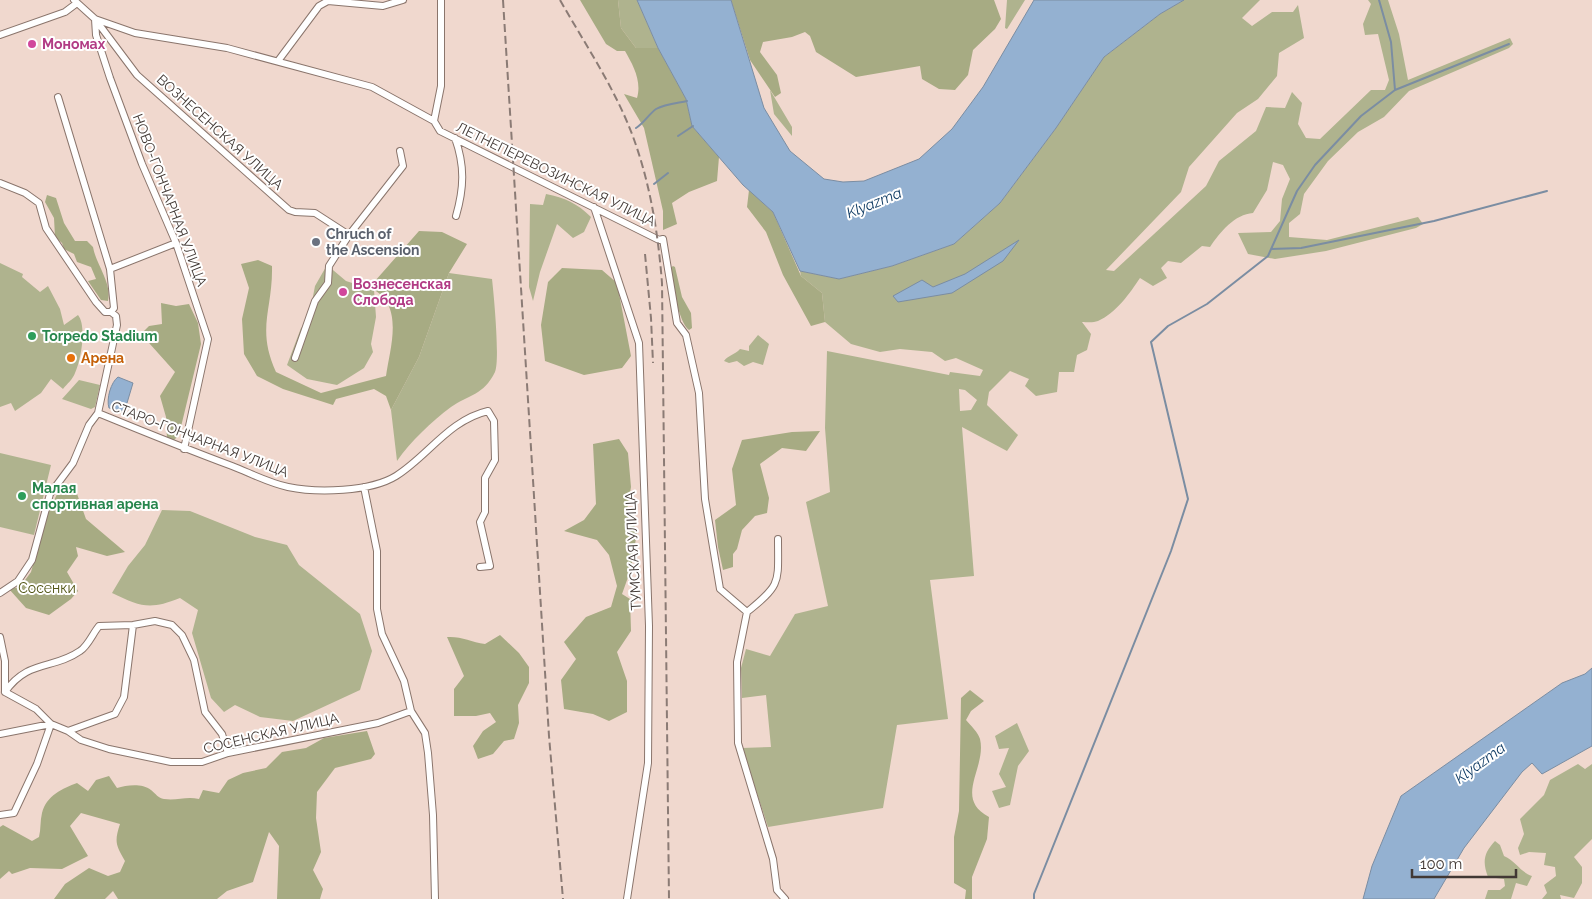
<svg xmlns="http://www.w3.org/2000/svg" width="1592" height="899" font-family="Raleway,sans-serif">
  <style>
    .green { fill: #afb38e; fill-rule: evenodd }
    .forest { fill: #a7ab83 }
    .water { fill: #94b1d1; stroke: #7b8da2 }
    .lines { fill: none; stroke-linecap: round; stroke-linejoin: round }
    .stream { stroke: #7b8da2; stroke-width: 2 }
    .minor-casing { stroke: #8a756c; stroke-width: 8 }
    .minor { stroke: #fff; stroke-width: 6 }
    .rail { stroke: #8b7b75; stroke-width: 2; stroke-dasharray: 8 4; stroke-linecap: butt }
    .hotel-dot { fill: #d1479c; stroke: #fff; stroke-width: 2 }
    .worship-dot { fill: #6b7280; stroke: #fff; stroke-width: 2 }
    .leisure-dot { fill: #2e9e5b; stroke: #fff; stroke-width: 2 }
    .food-dot { fill: #e8710a; stroke: #fff; stroke-width: 2 }
    .labels { text-anchor: middle; dominant-baseline: central; stroke-width: 4; stroke-linejoin: round; paint-order: stroke }
    .hotel-label { font-size: 14px; font-weight: bold; fill: #b23c85; stroke: #fff; text-anchor: start }
    .street-label { font-size: 14px; fill: #413834; stroke: #fff }
    .worship-label { font-size: 14px; font-weight: bold; fill: #5b616d; stroke: #fff; text-anchor: start }
    .leisure-label { font-size: 14px; font-weight: bold; fill: #27864d; stroke: #fff; text-anchor: start }
    .food-label { font-size: 14px; font-weight: bold; fill: #c56008; stroke: #fff; text-anchor: start }
    .park-label { font-size: 14px; fill: #515514; stroke: #fff }
    .water-label { font-size: 15px; font-style: italic; fill: #0e3a63; stroke: #fff }
  </style>
  <rect width="100%" height="100%" fill="#f0d8ce"/>
  <!-- green -->
  <path class="green" d="M618,0H637L658,48H636L621,28Z
    M1007,0H1025L1007,29L1005,28Z
    M1184,0H1260L1242,18L1252,26L1272,12H1293L1298,5L1304,38L1279,53L1277,76L1258,99L1237,113L1189,167L1181,192L1106,270L1114,271L1206,186L1219,161L1256,131L1266,107L1285,108L1292,92L1302,103L1298,124L1306,138L1320,139L1371,90H1385L1389,80L1378,34L1365,35L1363,24L1371,4L1368,0H1388L1399,34L1408,80L1510,38L1513,44L1509,48L1409,91L1384,117L1358,132L1328,161L1304,194L1300,214L1289,223V237L1327,240L1418,217L1423,224L1416,228L1326,251L1275,259L1248,254L1238,233L1271,232L1280,221L1282,199L1290,179L1283,165L1273,162L1267,190L1253,213C1235,214 1220,232 1210,247L1202,246L1181,263L1168,261L1161,268L1167,278L1153,286L1140,278C1130,293 1116,313 1098,321C1093,323 1086,322 1082,322L1091,334L1087,350L1077,355L1074,372H1059L1057,392L1036,396L1025,386L1029,379L1010,371L989,392L987,405L1018,435L1007,451L962,427L974,576L930,580L948,719L897,725L883,808L768,827L742,748L771,747L766,695L742,698L741,668L746,649L770,656L795,614L828,606L806,502L830,492L825,428L827,351L949,375L950,372L980,376L983,370L956,358L945,361L932,352L900,349L880,352L851,344L825,322L822,293L801,276L800,271L839,279L892,266L954,244L1000,203L1056,128L1104,57L1160,14ZM959,389L965,390L977,400L971,410L960,411Z
    M770,90L792,127V136L774,114Z
    M546,194C565,198 577,203 591,217L584,232L573,238L557,224L540,272L533,301L529,287L530,204L543,205Z
    M0,263L23,274L22,277L40,292L48,286L60,309L64,325L78,315C87,326 81,360 75,373C73,379 67,384 63,389L51,379L41,393L15,411L11,403L0,407Z
    M327,265L346,281L374,290L376,317L371,344L373,352L364,368L337,385L307,379L287,365L301,328L308,322L315,286Z
    M449,273L492,279C494,296 500,360 495,372C484,395 468,395 451,407C432,421 410,442 397,461L391,410L419,357Z
    M758,335L769,344L763,365L753,362L744,366L737,361L729,363L724,361C728,355 735,355 740,349L749,351V346Z
    M79,380L100,385L95,407L91,409L62,399Z
    M0,453L51,465L34,535L0,527Z
    M162,510L190,511L255,537L287,545L299,565L360,614L372,651L360,690L293,721L260,717L235,705L224,712L211,698L192,633L198,610L180,598C150,610 141,607 112,593L128,566L145,545Z
    M1017,723L1029,751L1018,766L1010,805L999,808L992,791L1006,787L999,774L1009,748L999,749L995,736Z
    M1578,764L1585,769L1592,764V839L1574,857L1582,867V883L1574,898L1560,895L1561,899H1542L1547,893L1544,885L1556,876L1555,867L1544,865L1546,853L1529,852L1520,855L1518,848L1524,834L1520,819L1544,795L1550,780Z
    M1495,841L1500,845L1504,856C1516,861 1520,872 1532,876L1527,886L1516,883L1511,899H1485L1488,890H1500L1505,886L1504,879L1488,877C1482,861 1484,853 1495,841Z"/>
  <!-- forest -->
  <path class="forest" d="M580,0H618L621,28L636,48H658L686,99L692,126L719,157L717,181L689,192L672,203L677,224L663,230V211L644,128L624,94L637,98C642,81 633,65 625,51H617L606,44Z
    M731,0H994L1001,19L995,29L973,50L968,75L955,90L939,89L922,79L920,66L856,77L816,52L810,36L805,32L792,37L763,42L760,52L777,75L781,93L775,97L750,60Z
    M749,190L773,212L801,276L822,293L825,322L811,326L783,275L766,232L747,207Z
    M47,195L56,198L64,223L75,241H87L93,247C96,265 112,282 108,301L101,300L88,281L96,279L91,267L77,262L74,254L64,249L62,243L55,237L54,218L45,202Z
    M419,231L442,232L467,244L449,273L419,357L391,410L386,396L374,389L336,399L333,405L283,389L257,376L244,354L242,319L249,288L241,264L258,260L272,266C273,310 256,328 276,372L321,393L386,376C390,348 404,307 374,290L375,281Z
    M673,266L675,267L682,297L691,313L692,328L689,330C679,323 672,283 669,269Z
    M562,268L602,270L617,283L631,356L622,368L584,375L545,361L541,325L548,282Z
    M161,303L176,306L189,304L198,323L201,344L179,435L173,441L167,439L166,417L160,396L175,372L141,334L149,326L162,324Z
    M820,431L806,451L782,448L760,464L769,498L767,513L755,516L742,530L737,549L733,554V567L723,570L718,547L715,520L736,505L732,469L742,440L792,432Z
    M619,439L628,453L631,487L627,510L637,532L631,569L622,594L630,599L631,631L617,652L627,681V712L609,721L593,714L564,709L561,680L576,659L564,642L586,617L611,607L617,586L609,555L597,540L564,531L584,520L596,504L593,444Z
    M60,488L76,491L86,519L125,552L107,556L76,547L78,556L67,572L78,591L71,599L49,615L26,608L9,589L20,587L31,572L47,515Z
    M500,635L519,653L529,667V683L518,705L519,723L514,739L504,741L493,754L478,759L473,746L483,731L496,722L490,713L476,716H454V689L464,676L447,637C461,636 471,642 485,644Z
    M970,690L984,701L971,711L966,720C971,726 978,732 980,739C987,768 953,798 989,817L987,839L972,877V899H965L966,890L954,883V837L959,811L961,698Z
    M367,731L375,754L371,759L335,768L317,792L316,818L321,852L313,870L323,889L320,899H277L279,846L269,832L253,882L227,891L217,899H118L113,891L105,899H54L65,884L89,868L108,876L120,872L125,861C116,845 114,842 120,824L81,813L70,826L88,856L62,869L30,868L12,874L9,871L0,879V827L3,825L32,841L39,837C41,829 40,821 42,813C46,796 63,788 77,783L88,791L96,780L109,776L117,788C127,785 142,783 151,790C156,794 158,798 164,799C177,801 186,796 199,799L203,790L219,793L228,780L243,773L266,768L282,752L306,748L324,738Z"/>
  <!-- water -->
  <path class="water" d="M637,0H731L764,108L790,151L824,179L843,182L864,181L919,159L952,129L983,87L1034,0H1184L1160,14L1104,57L1056,128L1000,203L954,244L892,266L839,279L800,271L773,212L743,185L692,126L686,99L658,48Z
    M1019,240L1003,261L952,293L898,302L893,296L922,280L933,287L965,274Z
    M118,377L133,383L127,403L122,411L109,408C106,399 111,382 118,377Z
    M1592,668V746L1542,774L1532,763L1522,772L1464,848L1434,899H1363L1372,866L1401,796L1562,683L1585,674Z"/>
  <g class="lines">
    <!-- stream -->
    <path class="stream" d="M1395,90L1509,44
      M636,128C644,123 649,114 656,109C665,104 678,103 687,101
      M678,136L693,126
      M654,184L668,173
      M1271,249L1301,248L1434,221L1547,191
      M1034,899V894L1171,551L1188,499L1151,342L1168,326L1207,304L1268,256L1297,191L1315,165L1361,116L1395,90L1391,42L1379,0"/>
    <defs>
      <path id="minor" d="M74,0L95,19L135,33L227,48L372,87L434,121L440,131L659,240L663,239L677,323L686,335L699,393L705,499L720,589L747,612L737,662L738,743L773,859L777,890L785,899
        M95,19L96,35L110,78L142,164L176,243L208,339L184,449
        M95,19L137,75L289,210L295,212L315,213L349,235
        M0,35L65,12L77,3
        M278,61L319,6L328,1L383,6L403,0
        M58,97L110,269L114,308L111,312
        M434,121L441,86V0
        M455,138C465,166 464,188 456,216
        M0,183L25,193L39,203L46,228L96,302L105,312H111L116,316L117,325L98,413L89,425L73,463L50,494L32,560L18,581L0,593
        M594,207L639,343L649,626L648,763L627,899
        M110,269L176,243
        M295,358L315,301L328,283L329,266L349,235L403,166L400,151
        M98,413C142,431 186,449 232,466C250,473 269,483 288,487C317,493 370,492 396,476C428,456 449,420 488,411L494,421L495,460L485,478V512L480,522L490,566L480,567
        M364,487L377,551V609L382,634L404,681L411,711L425,733L428,753L433,815L435,899
        M747,612C782,584 778,583 778,539
        M0,637L5,661V692
        M5,692L36,709L51,724L68,731L81,740L109,749L171,762H202L228,753L378,723L411,711
        M5,692C28,659 53,670 80,651C88,646 93,633 99,626L133,625L155,621L172,625L182,635L194,660L205,712L222,734L228,753
        M68,731L115,714L124,697L133,625
        M0,734L51,724L37,764L14,813L0,815"/>
    </defs>
    <!-- minor casing -->
    <use href="#minor" class="minor-casing"/>
    <!-- minor -->
    <use href="#minor" class="minor"/>
    <!-- rail -->
    <path class="rail" d="M503,0L549,736L563,899
      M560,0C585,44 614,87 632,134C650,182 658,232 662,283L669,899
      M645,254L651,318L653,363"/>
  </g>
  <!-- markers -->
  <g class="hotel-dot">
    <circle cx="32" cy="44" r="5"/>
    <circle cx="343" cy="292" r="5"/>
  </g>
  <circle class="worship-dot" cx="316" cy="242" r="5"/>
  <g class="leisure-dot">
    <circle cx="32" cy="336" r="5"/>
    <circle cx="22" cy="496" r="5"/>
  </g>
  <circle class="food-dot" cx="71" cy="358" r="5"/>
  <g class="labels">
    <!-- hotel labels -->
    <g class="hotel-label">
      <text x="42" y="44">Мономах</text>
      <text x="353" y="284">Вознесенская<tspan x="353" dy="16">Слобода</tspan></text>
    </g>
    <!-- street labels -->
    <g class="street-label">
      <text transform="translate(220 132) rotate(42)">ВОЗНЕСЕНСКАЯ УЛИЦА</text>
      <text transform="translate(556 174) rotate(26)">ЛЕТНЕПЕРЕВОЗИНСКАЯ УЛИЦА</text>
      <text transform="translate(170 200) rotate(69)">НОВО-ГОНЧАРНАЯ УЛИЦА</text>
      <text transform="translate(200 439) rotate(21)">СТАРО-ГОНЧАРНАЯ УЛИЦА</text>
      <text transform="translate(633 551) rotate(-93)">ТУМСКАЯ УЛИЦА</text>
      <text transform="translate(271 733) rotate(-13)">СОСЕНСКАЯ УЛИЦА</text>
    </g>
    <!-- worship labels -->
    <g class="worship-label">
      <text x="326" y="234">Chruch of<tspan x="326" dy="16">the Ascension</tspan></text>
    </g>
    <!-- leisure labels -->
    <g class="leisure-label">
      <text x="42" y="336">Torpedo Stadium</text>
      <text x="32" y="488">Малая<tspan x="32" dy="16">спортивная арена</tspan></text>
    </g>
    <!-- food labels -->
    <g class="food-label">
      <text x="81" y="358">Арена</text>
    </g>
    <!-- park labels -->
    <g class="park-label">
      <text x="47" y="588">Сосенки</text>
    </g>
    <!-- water labels -->
    <g class="water-label">
      <text transform="translate(874 203) rotate(-22)">Klyazma</text>
      <text transform="translate(1480 763) rotate(-36)">Klyazma</text>
    </g>
  </g>
  <!-- scale -->
  <path d="M1412 869v8h104v-8" fill="none" stroke="#413834" stroke-width="2.5"/>
  <text x="1420" y="869" font-size="15" fill="#413834" stroke="#ffffff" stroke-width="4" paint-order="stroke">100 m</text>
</svg>
